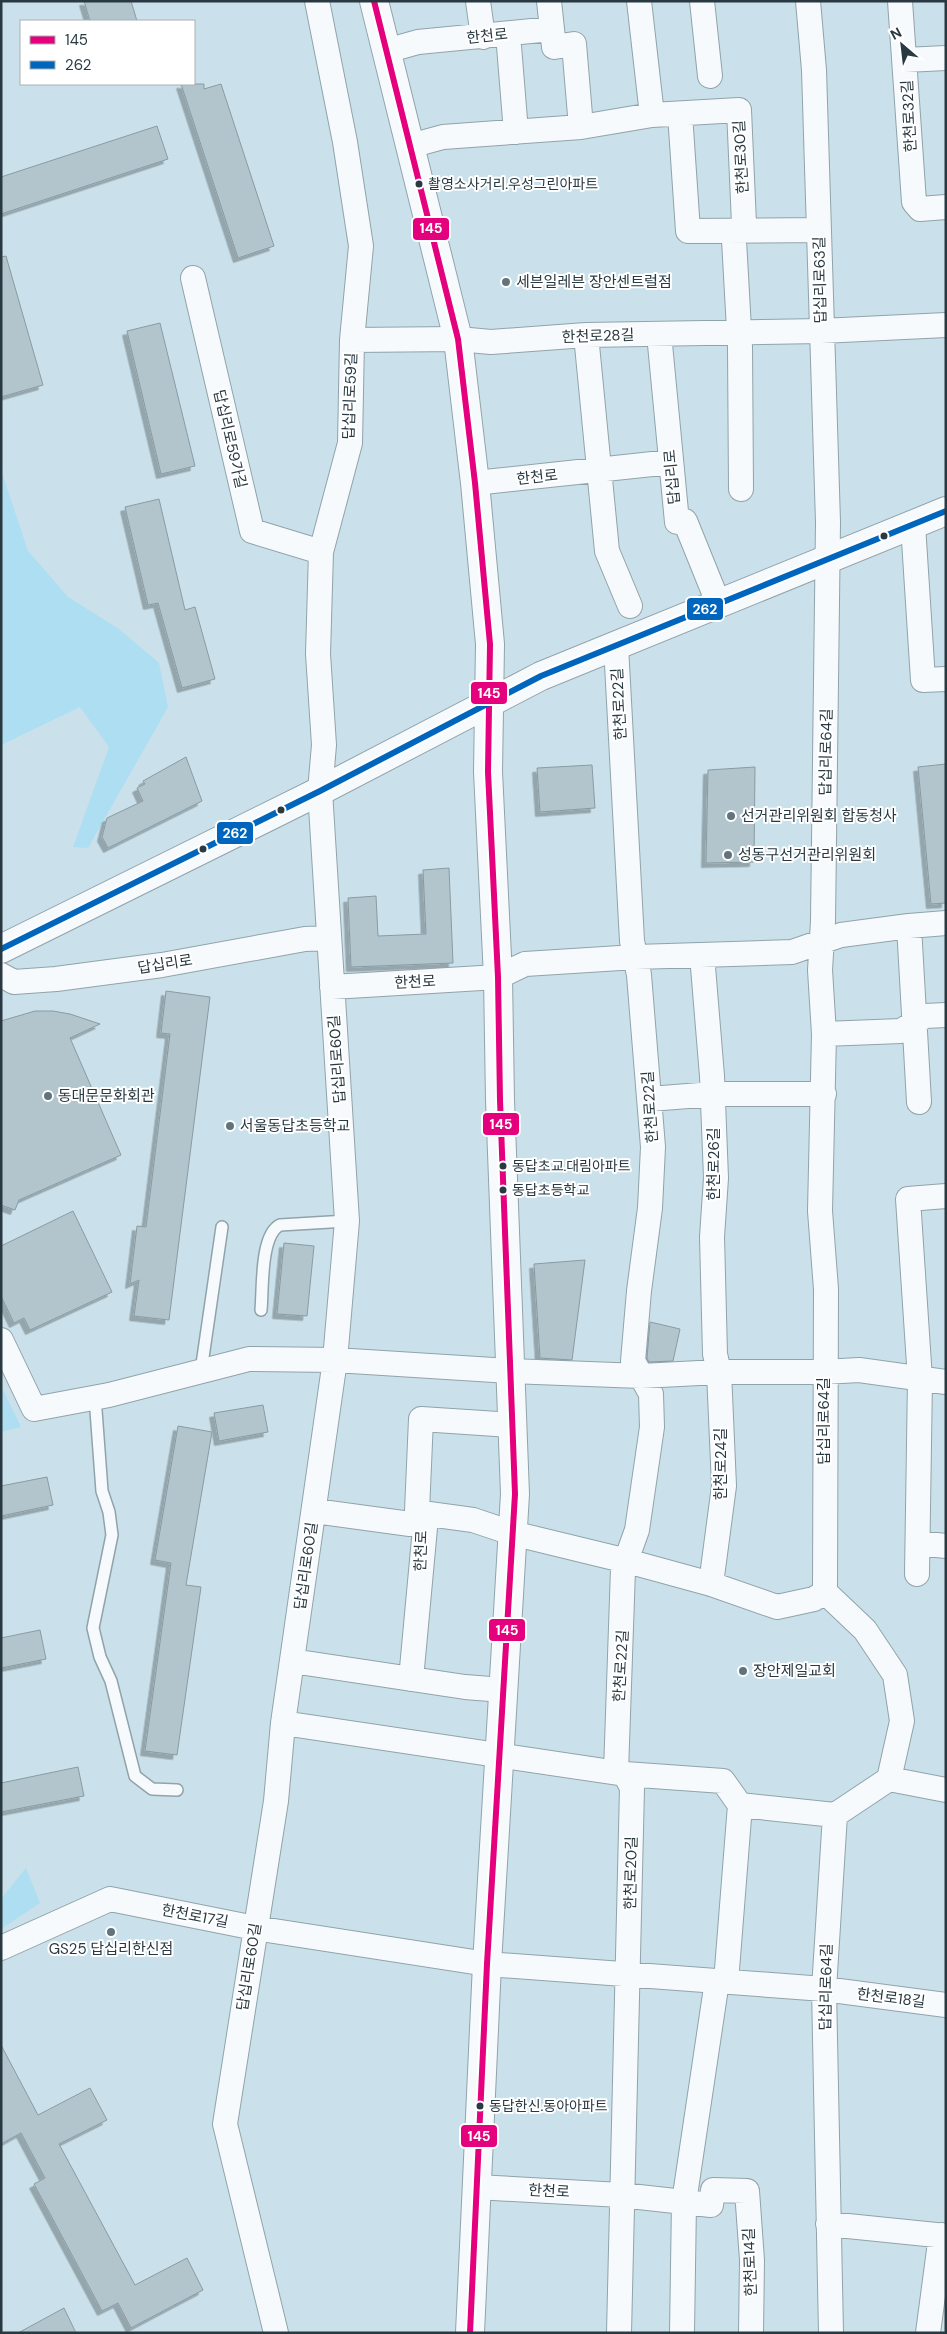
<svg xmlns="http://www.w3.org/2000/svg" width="947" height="2334" font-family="'DM Sans','Noto Sans KR',sans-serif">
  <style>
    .green { fill: #aedef2 }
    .building { fill: #b2c4cc; stroke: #899ba2; filter: url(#shadow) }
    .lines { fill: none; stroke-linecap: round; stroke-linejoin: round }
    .lane-casing { stroke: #91a3aa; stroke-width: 14 }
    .street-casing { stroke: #91a3aa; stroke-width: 26 }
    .secondary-casing { stroke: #91a3aa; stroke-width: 30 }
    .lane { stroke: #f7fafc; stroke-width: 11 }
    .street { stroke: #f7fafc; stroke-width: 24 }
    .secondary { stroke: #f7fafc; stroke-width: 28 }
    .bus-1-casing { stroke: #fff; stroke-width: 10 }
    .bus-2-casing { stroke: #fff; stroke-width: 10 }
    .bus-1 { stroke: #e5007d; stroke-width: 6 }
    .bus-2 { stroke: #0065bd; stroke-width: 6 }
    .bus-dot { fill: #293941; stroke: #fff; stroke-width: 2 }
    .poi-dot { fill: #61747c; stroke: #fff; stroke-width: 2 }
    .labels { text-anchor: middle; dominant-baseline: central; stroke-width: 4; stroke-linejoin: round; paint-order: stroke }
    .bus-label { font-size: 14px; fill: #293941; stroke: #fff; text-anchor: start }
    .street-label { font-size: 15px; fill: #293941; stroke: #fff }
    .poi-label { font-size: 15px; fill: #293941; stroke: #fff; text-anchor: start }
    .line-badge { stroke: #fff; stroke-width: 2 }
    .badge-label { font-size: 14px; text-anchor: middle; font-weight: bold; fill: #fff }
  </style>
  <defs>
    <filter id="shadow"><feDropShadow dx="-4.5" dy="4.5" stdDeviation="0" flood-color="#0004"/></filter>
  </defs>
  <rect width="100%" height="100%" fill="#cae1eb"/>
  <!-- green -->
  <path class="green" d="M1,470L28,551L68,597L119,629L159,663L168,707L88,848L73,847L109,747L80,707L1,745Z
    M1,1386L21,1427L1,1432Z
    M26,1868L40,1903L1,1929V1899Z"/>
  <!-- building -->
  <path class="building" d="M84,1H131L137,21H90Z
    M181,84H204V89L221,84L274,246L238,258Z
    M157,126L168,159L1,214V177Z
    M6,256L43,385L1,397V257Z
    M160,323L195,466L161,474L127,331Z
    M159,499L185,610L195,607L215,679L182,688L158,603L148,605L125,507Z
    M186,757L202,801L108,848L102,837L107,818L143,801L137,788L145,784L143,781Z
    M946,764V903L931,904L918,767Z
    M592,765L595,808L540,812L537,768Z
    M755,767L754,862L706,863L708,770Z
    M449,868L453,963L351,967L348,898L376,896L378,936L426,934L423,870Z
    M166,991L210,997L169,1320L134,1316L139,1280L130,1284L137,1226L146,1227L170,1034L161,1033Z
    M35,1011H53L70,1014L100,1024L70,1038L121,1155L19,1200L15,1210L1,1205V1021Z
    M73,1211L112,1292L30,1330L24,1318L14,1323L1,1296V1246Z
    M284,1243L314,1246L307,1316L277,1314Z
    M585,1260L572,1360L540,1358L534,1264Z
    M650,1322L680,1329L673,1361L649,1362L647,1358Z
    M263,1405L268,1432L219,1441L214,1413Z
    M178,1426L212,1432L186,1585L201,1587L177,1755L145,1751L171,1563L155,1560Z
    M47,1477L53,1505L1,1516V1486Z
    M40,1630L46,1659L1,1668V1638Z
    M78,1767L84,1796L1,1812V1783Z
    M1,2045L38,2115L90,2088L107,2120L59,2144L135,2285L187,2258L203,2290L131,2328L118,2303L102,2311L34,2184L45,2178L21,2133L1,2144Z
    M64,2308L76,2333H18Z"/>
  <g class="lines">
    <defs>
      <path id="lane" d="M261,1310C263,1289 260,1235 280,1225L347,1221
        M201,1371L222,1227
        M95,1397L102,1491L109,1512L112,1535L93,1628L100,1657L111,1681L135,1776L152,1789L177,1790"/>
      <path id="street" d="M478,1L483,37
        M549,1L552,29
        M639,1L652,115
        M702,1L710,76
        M808,1L814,70L828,522L823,921L820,970L824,1034L820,1211L826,1289L825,1592L865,1630L895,1675L902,1721L889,1779L835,1815L824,1989L831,2333
        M900,1L914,202L920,209L946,207
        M508,34L516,132
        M386,51L418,42L552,29L554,47L574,44L581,127
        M905,60L946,58
        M680,114L688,231L819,230
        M410,146L443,137L581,127L652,115L739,110L744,224L734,240L740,347L741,489
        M193,278L252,531L321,552
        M659,334L677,522L685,521L719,605
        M586,335L607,551L630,606
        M352,340L458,339L491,342L586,335L821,331L946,325
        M475,483L671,462
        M913,525L923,680L946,679
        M616,646L632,941L639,975L653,1147L650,1208L639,1291L633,1361L651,1394L652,1427L637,1530L623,1569L616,1772
        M909,926L919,1102
        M702,955L712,1076L716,1178L712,1237L715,1354L719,1372L724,1486L711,1584
        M1,975L14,982L56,979L162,965L305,939L329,938
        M332,987L498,977L525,964L636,957L792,952L841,935L909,926L946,923
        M824,1034L901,1031L925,1016L946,1015
        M650,1099L713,1094H824
        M1,1340L34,1409L109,1395L249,1359L335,1360L510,1371L641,1376L719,1372H824L859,1370L946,1382
        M314,1511L410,1524L429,1514L473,1520L512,1533L627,1561L711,1584L777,1607L814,1599L825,1592
        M918,1543L946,1546
        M917,1574L920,1379L908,1199L946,1196
        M292,1661L465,1687L503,1690
        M411,1679L425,1528L417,1511L421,1419L512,1425
        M283,1723L625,1774L723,1781L740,1805L726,1982
        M889,1779L946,1790
        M740,1805L835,1815
        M1,1948L110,1899L255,1928L487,1964L824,1989L946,2005
        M476,2187L621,2195L711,2205L713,2190L747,2191L752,2260L751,2333
        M828,2224L946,2236
        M276,2333L225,2124L276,1801L283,1723L335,1360L347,1221L320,791L324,745L318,654L321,552L350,443L352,340L361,246L345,142L317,1
        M619,2333L632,1788L625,1774
        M682,2333L684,2202L717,1981
        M928,2333L941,2235"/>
      <path id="secondary" d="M374,1L458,339L475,483L490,644L488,772L498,977L500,1100L515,1494L487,1964L470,2333
        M1,949L320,791L541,676L946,511"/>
    </defs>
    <!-- lane casing -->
    <use href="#lane" class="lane-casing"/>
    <!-- street casing -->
    <use href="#street" class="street-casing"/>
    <!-- secondary casing -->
    <use href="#secondary" class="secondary-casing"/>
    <!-- lane -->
    <use href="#lane" class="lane"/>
    <!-- street -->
    <use href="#street" class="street"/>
    <!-- secondary -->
    <use href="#secondary" class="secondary"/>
    <defs>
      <path id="bus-1" d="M374,1L458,339L475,483L490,644L488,772L498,977L500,1100L515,1494L487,1964L470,2333"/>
      <path id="bus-2" d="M1,949L320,791L541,676L946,511"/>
    </defs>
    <!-- bus-1 casing -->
    <use href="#bus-1" class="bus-1-casing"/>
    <!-- bus-2 casing -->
    <use href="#bus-2" class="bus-2-casing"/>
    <!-- bus-1 -->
    <use href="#bus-1" class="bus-1"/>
    <!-- bus-2 -->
    <use href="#bus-2" class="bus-2"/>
  </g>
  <!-- markers -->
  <g class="bus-dot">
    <circle cx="419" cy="184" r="4.5"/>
    <circle cx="884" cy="536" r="4.5"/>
    <circle cx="281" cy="810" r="4.5"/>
    <circle cx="203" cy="849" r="4.5"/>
    <circle cx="503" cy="1166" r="4.5"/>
    <circle cx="503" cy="1190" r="4.5"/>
    <circle cx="480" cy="2106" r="4.5"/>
  </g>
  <g class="poi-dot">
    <circle cx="506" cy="282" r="5"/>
    <circle cx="731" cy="816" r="5"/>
    <circle cx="728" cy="855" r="5"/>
    <circle cx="48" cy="1096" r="5"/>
    <circle cx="230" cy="1126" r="5"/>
    <circle cx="743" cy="1671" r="5"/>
    <circle cx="111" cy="1932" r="5"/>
  </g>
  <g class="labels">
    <!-- bus labels -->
    <g class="bus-label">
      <text x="428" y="184">촬영소사거리.우성그린아파트</text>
      <text x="512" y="1166">동답초교.대림아파트</text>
      <text x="512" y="1190">동답초등학교</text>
      <text x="489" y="2106">동답한신.동아아파트</text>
    </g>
    <!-- street labels -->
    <g class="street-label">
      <text transform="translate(487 36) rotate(-6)">한천로</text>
      <text transform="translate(909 116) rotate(-93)">한천로32길</text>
      <text transform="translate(741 157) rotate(-93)">한천로30길</text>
      <text transform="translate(820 280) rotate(-91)">답십리로63길</text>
      <text transform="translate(598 336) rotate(-2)">한천로28길</text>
      <text transform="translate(350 396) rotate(-88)">답십리로59길</text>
      <text transform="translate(230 439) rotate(77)">답십리로59가길</text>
      <text transform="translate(537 477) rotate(-6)">한천로</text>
      <text transform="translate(672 477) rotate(-95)">답십리로</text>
      <text transform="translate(619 704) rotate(-93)">한천로22길</text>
      <text transform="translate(826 752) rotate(-89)">답십리로64길</text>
      <text transform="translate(165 964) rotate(-9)">답십리로</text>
      <text transform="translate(415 982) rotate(-3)">한천로</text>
      <text transform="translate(337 1059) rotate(-94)">답십리로60길</text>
      <text transform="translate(650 1107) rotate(-94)">한천로22길</text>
      <text transform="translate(714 1164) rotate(-90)">한천로26길</text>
      <text transform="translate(824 1421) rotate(-90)">답십리로64길</text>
      <text transform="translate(721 1464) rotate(-90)">한천로24길</text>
      <text transform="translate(421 1551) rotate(-88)">한천로</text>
      <text transform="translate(306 1566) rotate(-82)">답십리로60길</text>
      <text transform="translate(621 1666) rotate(-87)">한천로22길</text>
      <text transform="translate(631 1873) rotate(-89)">한천로20길</text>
      <text transform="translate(195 1916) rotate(11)">한천로17길</text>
      <text transform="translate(249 1967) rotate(-81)">답십리로60길</text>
      <text transform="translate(826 1987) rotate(-89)">답십리로64길</text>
      <text transform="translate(891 1998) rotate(7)">한천로18길</text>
      <text transform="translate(549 2191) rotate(3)">한천로</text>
      <text transform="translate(750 2262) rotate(-92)">한천로14길</text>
    </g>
    <!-- poi labels -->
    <g class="poi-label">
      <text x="516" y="282">세븐일레븐 장안센트럴점</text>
      <text x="741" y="816">선거관리위원회 합동청사</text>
      <text x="738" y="855">성동구선거관리위원회</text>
      <text x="58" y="1096">동대문문화회관</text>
      <text x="240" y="1126">서울동답초등학교</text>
      <text x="753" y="1671">장안제일교회</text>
      <text x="111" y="1949" text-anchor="middle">GS25 답십리한신점</text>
    </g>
  </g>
  <g class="line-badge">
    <rect x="412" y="217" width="38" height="24" rx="5" fill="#e5007d"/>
    <rect x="686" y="597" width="38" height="24" rx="5" fill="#0065bd"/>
    <rect x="470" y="681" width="38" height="24" rx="5" fill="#e5007d"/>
    <rect x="216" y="821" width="38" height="24" rx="5" fill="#0065bd"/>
    <rect x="482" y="1112" width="38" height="24" rx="5" fill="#e5007d"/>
    <rect x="488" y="1618" width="38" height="24" rx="5" fill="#e5007d"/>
    <rect x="460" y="2124" width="38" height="24" rx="5" fill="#e5007d"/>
  </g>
  <g class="badge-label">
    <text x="431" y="233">145</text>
    <text x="705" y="614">262</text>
    <text x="489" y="698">145</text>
    <text x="235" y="838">262</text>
    <text x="501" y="1129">145</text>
    <text x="507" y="1635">145</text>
    <text x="479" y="2141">145</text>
  </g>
  <!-- border -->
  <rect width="947" height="2334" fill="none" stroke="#293941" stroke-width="5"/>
  <!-- legend -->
  <rect x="20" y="20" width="175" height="65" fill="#ffffff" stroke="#a9b0b3"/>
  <rect x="30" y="36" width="25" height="8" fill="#e5007d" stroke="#a9b0b3"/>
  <text x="65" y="45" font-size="15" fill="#293941">145</text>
  <rect x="30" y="61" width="25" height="8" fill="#0065bd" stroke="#a9b0b3"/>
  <text x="65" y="70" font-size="15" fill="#293941">262</text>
  <!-- north arrow -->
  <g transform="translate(902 45) rotate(332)" stroke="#ffffff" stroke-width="4" paint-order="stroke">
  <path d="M0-4L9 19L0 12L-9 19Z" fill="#293941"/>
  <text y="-8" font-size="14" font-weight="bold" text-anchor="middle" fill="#293941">N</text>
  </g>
</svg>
